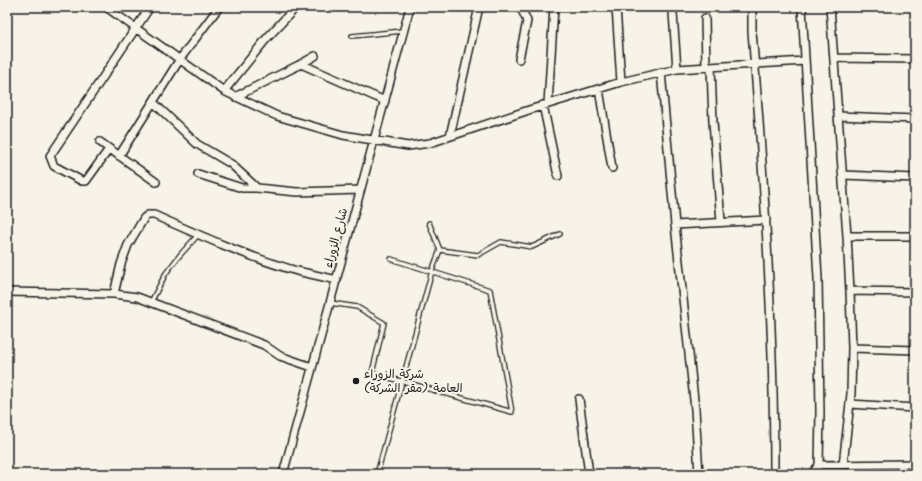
<svg xmlns="http://www.w3.org/2000/svg" width="922" height="481" font-family="Kalam,'Playpen Sans Arabic',sans-serif">
  <style>
    .lines { fill: none; stroke-linecap: round; stroke-linejoin: round }
    .lane-casing { stroke: #1c1c1c; stroke-width: 6 }
    .street-casing { stroke: #1c1c1c; stroke-width: 10 }
    .lane { stroke: #f7f3e8; stroke-width: 3.5 }
    .street { stroke: #f7f3e8; stroke-width: 7 }
    .poi-dot { fill: #1c1c1c; stroke: #f7f3e8; stroke-width: 1.5 }
    .labels { text-anchor: middle; dominant-baseline: central; stroke-width: 4; stroke-linejoin: round; paint-order: stroke }
    .street-label { font-size: 12px; fill: #1c1c1c; stroke: #f7f3e8 }
    .poi-label { font-size: 12px; fill: #1c1c1c; stroke: #f7f3e8; text-anchor: start }
  </style>
  <rect width="100%" height="100%" fill="#f7f3e8"/>
  <filter id="ink" filterUnits="userSpaceOnUse"><feTurbulence type="fractalNoise" baseFrequency=".025" numOctaves="2"/><feDisplacementMap in="SourceGraphic" scale="8" xChannelSelector="R" yChannelSelector="G"/><feConvolveMatrix kernelMatrix="1 2 1 2 8 2 1 2 1" color-interpolation-filters="sRGB"/></filter>
  <g filter="url(#ink)">
    <g class="lines">
      <defs>
        <path id="lane" d="M352,36L403,31
          M440,250L478,255L501,242L532,247L560,234
          M151,302L166,273L180,255L198,235
          M330,303L357,307L384,323L372,373L512,412L490,290L391,259
          M377,474L432,271L440,250L429,223"/>
        <path id="street" d="M106,7L224,91L277,116L343,135L408,146L430,143L529,110L621,82L677,69L805,61
          M616,7L621,82
          M752,7V31C764,179 774,326 774,474
          M802,7L818,278L820,413L819,465L812,474
          M830,7L847,236H915
          M673,13L677,69
          M705,18L706,67
          M834,58L915,59
          M519,59L527,21L523,12L519,7
          M301,64L385,101
          M711,67L713,122L721,222
          M661,72L675,225L695,409L699,474
          M599,89L612,168
          M224,91L267,38L296,7
          M235,97L301,64L315,56
          M153,102L197,144L231,164L257,188
          M548,104L554,7
          M543,105L558,176
          M838,116L915,119
          M450,136L479,7
          M100,142L156,182
          M109,149L86,181H82L54,166L50,156L150,7
          M119,156L180,59L219,7
          M198,174L242,188H257L297,192L360,190
          M843,175L915,178
          M675,225L766,220
          M847,236L850,291L915,292
          M7,292L114,294L137,297L264,345L280,356L312,367
          M114,294L121,264L128,245L144,218L148,215H154C201,236 248,257 297,271C310,274 324,277 337,280
          M852,348L915,350
          M579,399L589,474
          M850,404L915,408
          M819,465L915,464
          M843,465L851,394L852,348L850,291
          M283,474L330,303L410,7"/>
      </defs>
      <!-- lane casing -->
      <use href="#lane" class="lane-casing"/>
      <!-- street casing -->
      <use href="#street" class="street-casing"/>
      <!-- lane -->
      <use href="#lane" class="lane"/>
      <!-- street -->
      <use href="#street" class="street"/>
    </g>
  </g>
  <!-- markers -->
  <circle class="poi-dot" cx="356" cy="381" r="4"/>
  <g class="labels">
    <!-- street labels -->
    <g class="street-label">
      <text transform="translate(336 238) rotate(-75)">شارع الزوراء</text>
    </g>
    <!-- poi labels -->
    <g class="poi-label">
      <text x="364" y="374">شركة الزوراء<tspan x="364" dy="14">العامة (مقر الشركة)</tspan></text>
    </g>
  </g>
  <!-- margin -->
  <rect width="922" height="481" fill="none" stroke="#f7f3e8" stroke-width="24"/>
  <rect x="12" y="12" width="898" height="457" fill="none" stroke="#1c1c1c" stroke-width="1.5" filter="url(#ink)"/>
</svg>
